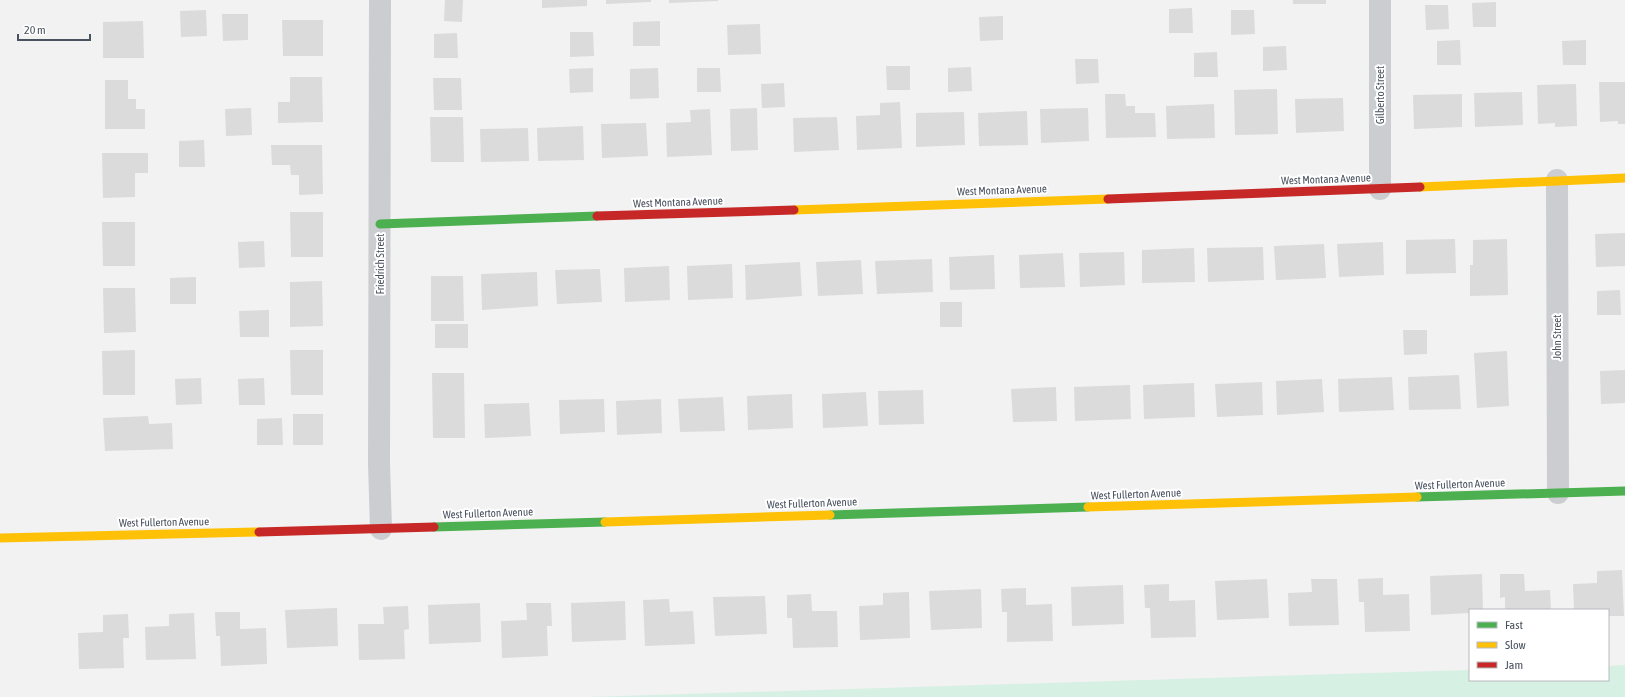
<svg xmlns="http://www.w3.org/2000/svg" width="1625" height="697" font-family="'Asap Condensed',sans-serif">
  <style>
    .green { fill: #d7f0e4 }
    .building { fill: #dbdbdc }
    .lines { fill: none; stroke-linecap: round; stroke-linejoin: round }
    .street { stroke: #cccdd0; stroke-width: 22 }
    .fast { stroke: #4caf50; stroke-width: 9 }
    .slow { stroke: #ffc107; stroke-width: 9 }
    .jam { stroke: #c62828; stroke-width: 9 }
    .labels { text-anchor: middle; dominant-baseline: central; stroke-width: 4; stroke-linejoin: round; paint-order: stroke }
    .street-label { font-size: 11px; fill: #49525f; stroke: #fff }
  </style>
  <rect width="100%" height="100%" fill="#f2f2f2"/>
  <!-- green -->
  <path class="green" d="M1625,665V697H588L1470,670V680H1608V666Z"/>
  <!-- building -->
  <path class="building" d="M445,0H463L462,22L444,21Z
    M542,0H587V6L542,8Z
    M606,0H651V2L606,4Z
    M669,0H718V1L669,3Z
    M1293,0H1326V4H1293Z
    M1496,2V27H1473L1472,3Z
    M1425,5H1448L1449,29L1426,30Z
    M1192,8L1193,33H1169V9Z
    M206,10L207,36L181,37L180,11Z
    M1231,10H1254L1255,34L1231,35Z
    M222,14H248V40L223,41Z
    M1003,16V40L980,41L979,17Z
    M282,20H323V56H283Z
    M143,21L144,58H103V22Z
    M660,21V46H633V22Z
    M760,24L761,54L728,55L727,25Z
    M570,32H593L594,56L570,57Z
    M457,33L458,58H434V34Z
    M1460,40L1461,65H1437V41Z
    M1586,40V65H1563L1562,41Z
    M1286,46L1287,70L1263,71V47Z
    M1217,52L1218,77H1194V53Z
    M1075,59H1098L1099,83L1076,84Z
    M886,66H910V90H887Z
    M971,67L972,91L948,92V68Z
    M593,68V92L570,93L569,69Z
    M658,68L659,98L630,99V69Z
    M697,68H720L721,92H697Z
    M290,77H322L323,122L278,123V102H290Z
    M433,78H461L462,110H434Z
    M105,80H128V99H136V109H145V129H105Z
    M1599,82H1625V124H1618V121L1600,122Z
    M784,83L785,107L762,108L761,84Z
    M1576,84L1577,126L1555,127V123L1538,124L1537,85Z
    M1277,89L1278,134L1235,135L1234,90Z
    M1522,92L1523,125L1475,127L1474,93Z
    M1105,94H1125L1126,106H1135V113H1155L1156,137L1106,138Z
    M1462,94V127L1414,129L1413,95Z
    M1343,98L1344,131L1296,133L1295,99Z
    M900,102L902,148L857,150L856,116L880,115V103Z
    M1214,104L1215,138L1167,139L1166,106Z
    M251,108L252,135L226,136L225,109Z
    M757,108L758,150L731,151L730,109Z
    M1088,108L1089,141L1041,143L1040,109Z
    M710,109L712,155L667,157L666,123L691,122L690,110Z
    M1027,111L1028,145L979,146L978,113Z
    M964,112L965,145L916,147V113Z
    M430,117H463L464,162H431Z
    M837,117L839,150L794,152L793,118Z
    M646,123L648,156L602,158L601,124Z
    M583,126L584,160L538,161L537,128Z
    M528,128L529,161L481,162L480,129Z
    M204,140L205,167H179V141Z
    M271,145H322L323,194L299,195V175H291L290,165H272Z
    M102,153H148V173H135V197L103,198Z
    M290,212H323V257H291Z
    M102,222H135V266H103Z
    M1625,233V266L1596,267L1595,234Z
    M1455,239L1456,273L1406,274V240Z
    M1507,239L1508,295L1470,296V265H1473V240Z
    M264,241L265,267L239,268L238,242Z
    M1383,242L1384,275L1339,277L1337,244Z
    M1324,244L1326,278L1276,280L1274,246Z
    M1263,247L1264,280L1208,282L1207,248Z
    M1194,248L1195,282L1142,283V250Z
    M1124,252L1125,285L1080,287L1079,253Z
    M1063,253L1065,287L1020,288L1019,255Z
    M994,255L995,289L950,290L949,257Z
    M932,259L933,292L877,294L875,261Z
    M861,260L863,294L818,296L816,262Z
    M800,262L802,296L746,300L745,265Z
    M732,264L733,298L688,300L687,266Z
    M669,266L670,300L625,302L624,268Z
    M600,269L602,302L557,304L555,270Z
    M537,272L538,306L482,310L481,274Z
    M431,276H463L464,321H431Z
    M196,277V304H170V278Z
    M322,281L323,326L290,327V282Z
    M103,288H135L136,332L104,333Z
    M1620,290L1621,315H1597V291Z
    M940,302H962V327H940Z
    M269,310V337H240L239,311Z
    M435,324H468V348H435Z
    M1403,330H1427V354L1404,355Z
    M135,350V395H103L102,351Z
    M290,350H323V395H291Z
    M1507,351L1509,406L1477,408L1474,353Z
    M1625,370V403L1601,404L1600,371Z
    M432,373H464L465,438H433Z
    M1459,375L1461,409L1409,410L1408,377Z
    M1392,377L1394,410L1339,412L1338,379Z
    M201,378L202,404L176,405L175,379Z
    M264,378L265,405H239L238,379Z
    M1322,379L1324,412L1277,415L1276,381Z
    M1262,382L1263,415L1217,417L1215,384Z
    M1194,383L1195,417L1144,419L1143,385Z
    M1130,385L1131,419L1075,421L1074,387Z
    M1056,387L1057,421L1013,422L1011,389Z
    M923,390L924,424L879,425L878,391Z
    M866,392L868,426L823,428L822,394Z
    M792,394L793,428L748,430L747,396Z
    M723,397L725,431L680,432L678,399Z
    M604,399L605,432L560,434L559,400Z
    M661,399L662,433L617,435L616,401Z
    M529,403L531,436L485,438L484,404Z
    M293,414H323V445H293Z
    M148,416L149,424L172,423L173,449L105,451L103,418Z
    M282,418L283,445H257V419Z
    M1622,570L1624,616H1608V610H1574L1573,584L1597,583V571Z
    M1482,574L1483,610H1470V613L1431,615L1430,576Z
    M1500,574H1524L1525,591L1550,590L1551,610H1505V597L1500,598Z
    M1383,578V595L1409,594L1410,631L1365,632L1364,602H1359L1358,579Z
    M1267,579L1269,618L1217,620L1215,581Z
    M1311,579H1337L1339,625L1289,626L1288,593L1312,592Z
    M1169,584V601L1195,600L1196,637L1151,638L1150,608H1145L1144,585Z
    M1123,585L1124,624L1072,626L1071,587Z
    M1026,588V605L1052,604L1053,641L1007,642V612H1002L1001,589Z
    M981,589L982,628L931,630L929,591Z
    M909,592L910,638L860,640L859,606L883,605V593Z
    M811,594L812,611H837L838,647L793,648L792,618H787V595Z
    M765,596L767,634L715,636L713,597Z
    M669,599L670,612L693,611L695,644L645,646L643,600Z
    M625,601L626,640L572,642L571,603Z
    M480,603L481,642L429,644L428,605Z
    M526,603H551L552,626H547L548,656L502,658L501,621L527,620Z
    M408,606L409,629L404,630L405,659L359,660L358,624H384L383,607Z
    M337,608L338,646L287,648L285,610Z
    M215,612H240V629L266,628L267,664L221,666L220,636H216Z
    M194,613L196,659L146,660L145,627L169,626V614Z
    M128,614L129,638H123L124,668L79,669L78,633L103,632V615Z"/>
  <g class="lines">
    <!-- street -->
    <path class="street" d="M380,0L379,464L381,529
      M1380,0V189
      M1557,180L1558,493"/>
    <!-- fast -->
    <path class="fast" d="M380,224L597,216
      M1417,497L1625,491
      M830,515L1088,507
      M434,527L605,522"/>
    <!-- slow -->
    <path class="slow" d="M1420,187L1625,178
      M794,210L1108,199
      M1088,507L1417,497
      M605,522L830,515
      M0,538L259,532"/>
    <!-- jam -->
    <path class="jam" d="M1108,199L1420,187
      M597,216L794,210
      M259,532L434,527"/>
  </g>
  <g class="labels">
    <!-- street labels -->
    <g class="street-label">
      <text transform="translate(1380 95) rotate(-90)">Gilberto Street</text>
      <text transform="translate(1326 179) rotate(-2)">West Montana Avenue</text>
      <text transform="translate(1002 190) rotate(-2)">West Montana Avenue</text>
      <text transform="translate(678 202) rotate(-2)">West Montana Avenue</text>
      <text transform="translate(380 264) rotate(-90)">Friedrich Street</text>
      <text transform="translate(1557 337) rotate(-90)">John Street</text>
      <text transform="translate(1460 484) rotate(-2)">West Fullerton Avenue</text>
      <text transform="translate(1136 494) rotate(-2)">West Fullerton Avenue</text>
      <text transform="translate(812 503) rotate(-2)">West Fullerton Avenue</text>
      <text transform="translate(488 513) rotate(-2)">West Fullerton Avenue</text>
      <text transform="translate(164 522) rotate(-1)">West Fullerton Avenue</text>
    </g>
  </g>
  <!-- legend -->
  <rect x="1469" y="609" width="140" height="72" fill="#ffffff" stroke="#b6babf"/>
  <rect x="1477" y="622" width="20" height="6" fill="#4caf50" stroke="#b6babf"/>
  <text x="1505" y="629" font-size="12" fill="#49525f">Fast</text>
  <rect x="1477" y="642" width="20" height="6" fill="#ffc107" stroke="#b6babf"/>
  <text x="1505" y="649" font-size="12" fill="#49525f">Slow</text>
  <rect x="1477" y="662" width="20" height="6" fill="#c62828" stroke="#b6babf"/>
  <text x="1505" y="669" font-size="12" fill="#49525f">Jam</text>
  <!-- scale -->
  <path d="M18 34v6h72v-6" fill="none" stroke="#49525f" stroke-width="2"/>
  <text x="24" y="34" font-size="12" fill="#49525f" stroke="#ffffff" stroke-width="3" paint-order="stroke">20 m</text>
</svg>
